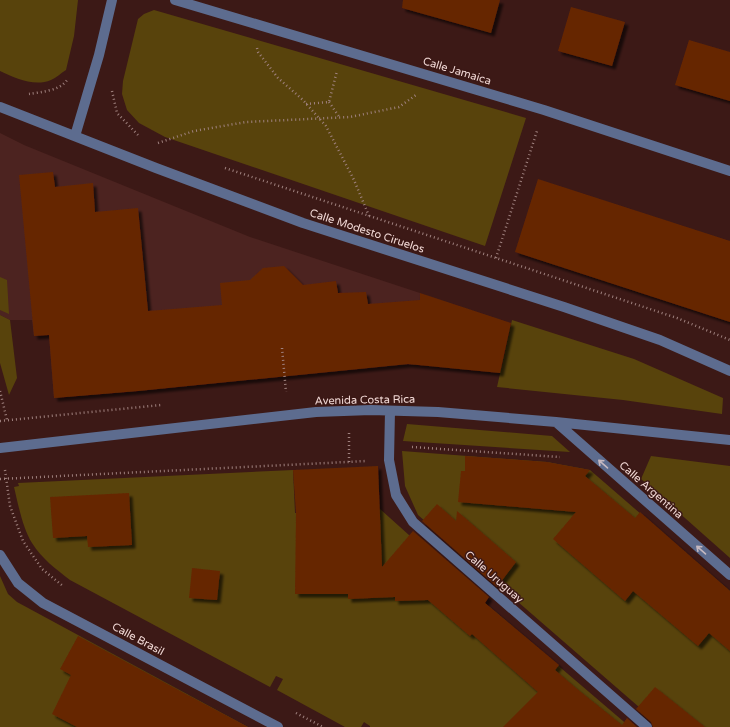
<svg xmlns="http://www.w3.org/2000/svg" width="730" height="727" font-family="'Varela Round',sans-serif">
  <style>
    .built { fill: #4c2320 }
    .green { fill: #58430c }
    .building { fill: #662600; filter: url(#shadow) }
    .lines { fill: none; stroke-linecap: round; stroke-linejoin: round }
    .path { stroke: #9f817e; stroke-width: 2.5; stroke-dasharray: 1 3; stroke-linecap: butt }
    .minor { stroke: #5d6c8f; stroke-width: 10 }
    .oneway { stroke: #c5b8c0 }
    .labels { text-anchor: middle; dominant-baseline: central; stroke-width: 3; stroke-linejoin: round; paint-order: stroke }
    .street-label { font-size: 11px; fill: #f1d8d5; stroke: #3c1916 }
  </style>
  <defs>
    <filter id="shadow"><feDropShadow dx="3.5" dy="3.5" stdDeviation="1" flood-color="#0009"/></filter>
  </defs>
  <rect width="100%" height="100%" fill="#3c1916"/>
  <!-- built -->
  <path class="built" d="M0,133L24,145L250,237L420,293L419,365H404L130,392L54,398L49,335L34,336L32,320H10L0,315Z"/>
  <!-- green -->
  <path class="green" d="M0,0H78L74,36L66,70C61,73 56,78 51,80C34,87 15,78 0,71Z
    M154,10L526,118L485,246L165,137L139,123L127,110L122,94L123,81L138,19L144,14Z
    M0,277L7,280L9,314L0,310Z
    M0,315L10,320L17,378L9,395L0,363Z
    M512,320L634,359L723,398L722,414L623,400L497,387Z
    M407,424L552,436L570,452L403,441Z
    M402,451L547,462L590,470L730,591V727H662L418,515L405,486Z
    M651,456L730,466V558L641,479Z
    M293,470L295,513L380,509L478,597L630,727H370V726L364,722L361,727H345L277,690L283,679L276,676L270,687L70,580C56,569 42,559 32,543C23,529 18,504 14,487L19,486L18,483Z
    M0,576L8,594L17,602L248,727H0Z"/>
  <!-- building -->
  <path class="building" d="M403,0H500L491,33L402,8Z
    M571,7L625,22L612,66L558,51Z
    M689,40L730,52V101L675,85Z
    M53,172L55,187L93,183L95,212L138,208L148,311L222,305L220,283L250,280L263,268L284,266L303,285L336,281L338,293L366,292L368,304L420,300V293L511,323L500,373L408,364L138,391L54,398L49,335L34,336L19,175Z
    M538,179L730,241V322L515,252Z
    M465,456L547,462L590,470L585,476L635,518L640,512L730,591V651L709,633L698,646L633,591L625,601L553,539L576,512L458,502L461,471H465Z
    M378,466L382,567L413,531L489,597L485,603L559,665L555,670L576,688L622,725L627,718L637,727H503L538,692L472,634L470,636L428,600L395,601V597L348,599V594H295L296,513L293,470Z
    M129,493L132,545L88,547L87,536L53,538L50,497Z
    M437,504L456,521L457,511L516,562L497,587L422,521Z
    M192,568L220,571L217,600L189,598Z
    M78,636L182,692L248,727H77L52,714L71,675L60,669Z
    M655,687L705,727H653L651,722L636,709Z"/>
  <g class="lines">
    <!-- path -->
    <path class="path" d="M257,48L258,52L278,78L303,100L326,126L354,180L369,216
      M112,91L117,113L138,135
      M29,94C40,92 60,91 67,80
      M329,102L340,118
      M306,104L329,102L337,71
      M158,143L194,131L246,122L350,117L399,107L416,95
      M225,168L677,318L730,340
      M496,258L537,131
      M282,348L286,392
      M0,391L7,420
      M0,421L161,405
      M349,433V462
      M412,447L560,457
      M5,470L10,506L23,541L42,569L63,586
      M0,479L367,461
      M296,713L323,727"/>
    <!-- minor -->
    <path class="minor" d="M175,0L544,110L730,171
      M0,107L156,168L303,223L564,307L660,340L730,371
      M75,136L99,55L112,0
      M390,411L389,460L396,495L413,522L647,727
      M556,422L730,575
      M0,448L316,412L371,410L438,412L556,422L730,440
      M0,555L18,583L43,603L278,727"/>
  </g>
  <!-- one-way arrows -->
  <defs><path id="oneway-shaft" d="M-6 0H5M1.5-3L5.5 0L1.5 3" fill="none" stroke-width="1.6" stroke-linecap="round" stroke-linejoin="round"/></defs>
  <g class="oneway">
    <use href="#oneway-shaft" transform="translate(603 464) rotate(-139)"/>
    <use href="#oneway-shaft" transform="translate(701 550) rotate(-139)"/>
  </g>
  <g class="labels">
    <!-- street labels -->
    <g class="street-label">
      <text transform="translate(457 71) rotate(17)">Calle Jamaica</text>
      <text transform="translate(367 231) rotate(18)">Calle Modesto Ciruelos</text>
      <text transform="translate(365 400) rotate(-1)">Avenida Costa Rica</text>
      <text transform="translate(651 490) rotate(41)">Calle Argentina</text>
      <text transform="translate(494 577) rotate(41)">Calle Uruguay</text>
      <text transform="translate(138 639) rotate(28)">Calle Brasil</text>
    </g>
  </g>
</svg>
